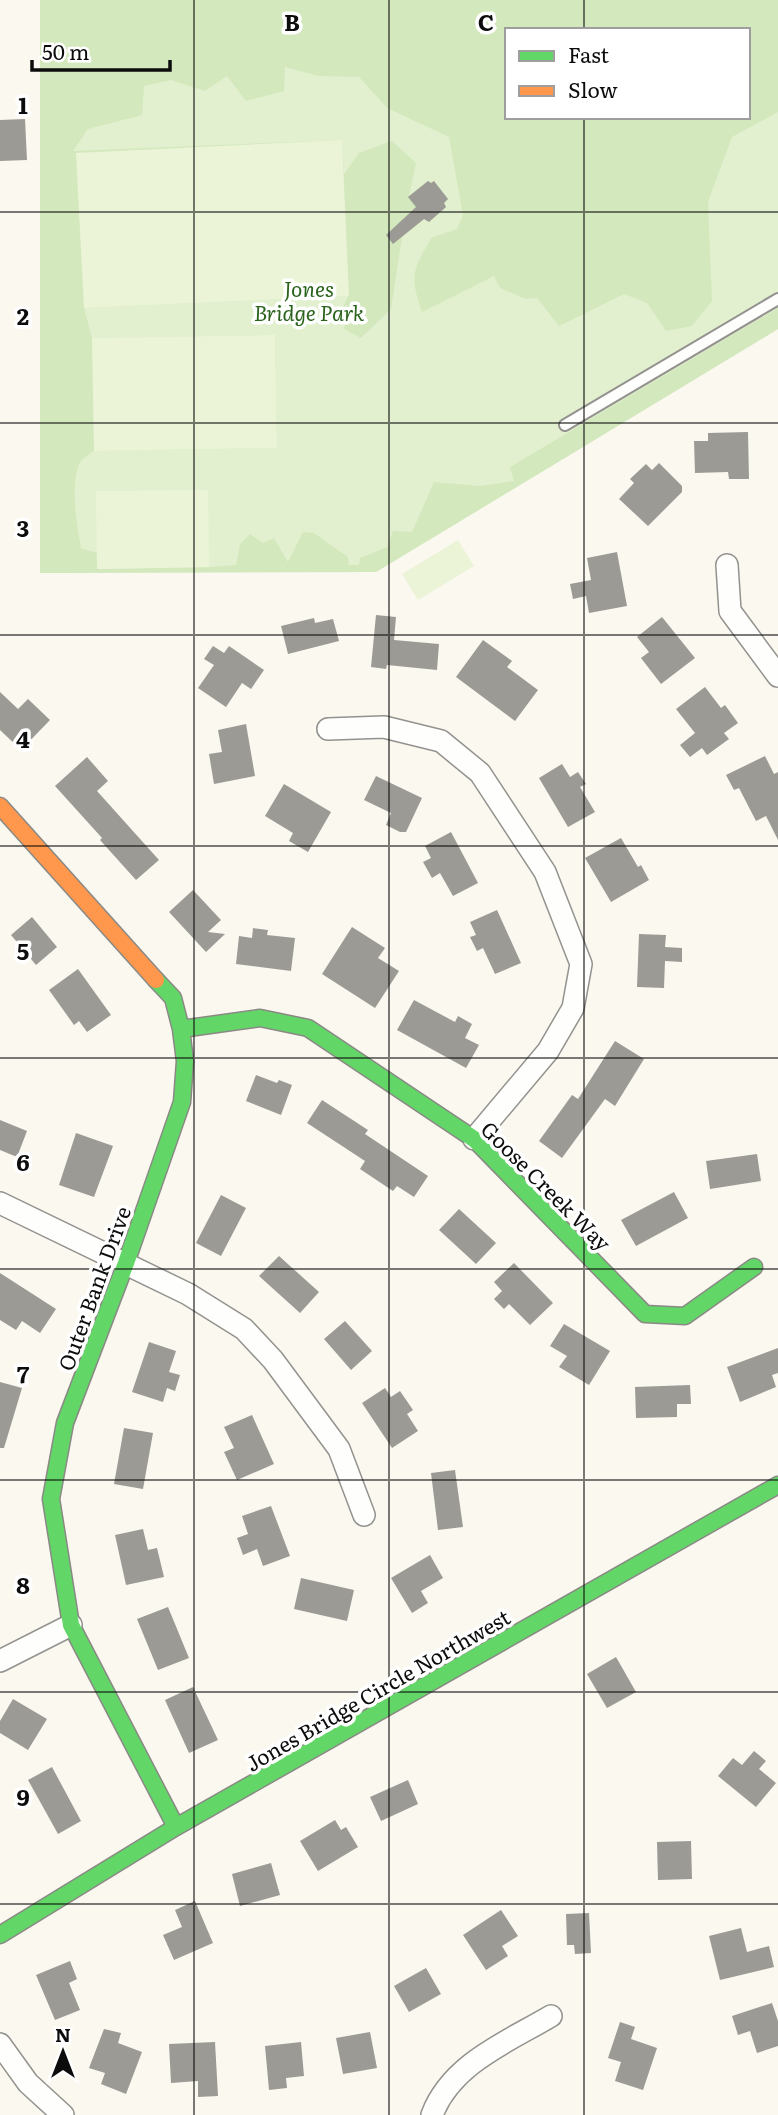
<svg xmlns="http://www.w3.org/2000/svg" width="778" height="2115" font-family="Literata,serif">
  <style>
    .green { fill: #e2f0cf; fill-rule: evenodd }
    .forest { fill: #d3e8bd; fill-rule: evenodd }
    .pitch { fill: #ecf4d8 }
    .building { fill: #9c9a95 }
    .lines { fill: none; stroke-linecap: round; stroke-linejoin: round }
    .lane-casing { stroke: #93928e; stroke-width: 14 }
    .street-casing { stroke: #93928e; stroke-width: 24 }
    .fast-casing { stroke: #8a8985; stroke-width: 19 }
    .slow-casing { stroke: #8a8985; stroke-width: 19 }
    .lane { stroke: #fefefd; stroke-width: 10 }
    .street { stroke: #fefefd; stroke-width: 21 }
    .fast { stroke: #63d668; stroke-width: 16 }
    .slow { stroke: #ff974d; stroke-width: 16 }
    .grid { fill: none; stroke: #0c0c0c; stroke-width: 2; stroke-opacity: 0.55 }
    .labels { text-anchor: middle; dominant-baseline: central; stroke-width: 7; stroke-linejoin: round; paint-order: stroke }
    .park-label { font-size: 21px; font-style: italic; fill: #2a631c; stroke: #fff }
    .street-label { font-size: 21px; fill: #0c0c0c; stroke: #fff }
    .grid-label { font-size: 23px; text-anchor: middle; font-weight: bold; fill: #0c0c0c; stroke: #fff; stroke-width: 7; stroke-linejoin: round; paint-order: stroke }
  </style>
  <rect width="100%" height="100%" fill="#faf8ef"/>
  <!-- green -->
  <path class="green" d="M40,0H778V329L376,572L40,573ZM507,30H748V117H507Z"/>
  <!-- forest -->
  <path class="forest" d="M40,0H778V112L732,137L708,202L712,301L692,326L666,331L647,303L624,294L559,326L537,298L526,299L500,288L494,276L422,312C409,274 413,271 431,238L457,229L463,215L449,137L387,108L359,77L318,76L285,67L284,91L246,101L227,76L205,91L171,80L144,86L142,115L88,129L73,151L342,140L344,174L359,153L392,141L416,163L409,196L428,181L431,183L434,181L448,199L444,203L446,207L429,222L424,219L402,237L391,309L361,338L344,329L347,310H342L348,296L84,308L92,338L275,335L277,448L94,451C89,454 84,457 81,461C69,479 77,526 81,548L97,553V569L209,567L236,565L240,544L250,534L263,543L274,538L288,562L303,532L314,533L348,557L349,565H359L360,558L387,547L393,531L412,532L434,482L480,486L514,481L510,467L778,308V329L376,572L40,573ZM507,30H748V117H507Z"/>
  <!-- pitch -->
  <path class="pitch" d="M342,140L349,296L84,308L76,153Z
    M275,335L277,448L94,451L92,338Z
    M208,490L209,567L97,569L96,491Z
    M458,540L474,566L418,600L402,574Z"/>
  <!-- building -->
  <path class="building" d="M25,119L27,160L0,161V120Z
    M428,181L431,183L434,181L448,199L444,203L446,207L429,222L424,219L393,244L386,235L416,207L408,197Z
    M748,432L749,479H729L728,472L695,473L694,441H708V433Z
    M659,463L682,486V492L648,526L619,499L634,483L630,479L646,464L652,470Z
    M617,552L627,606L589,613L586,596L573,599L570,584L591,580L587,558Z
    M376,615L396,617L394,640L439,644L437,670L387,665L386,669L371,667Z
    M662,617L695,658L661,684L641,658L649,652L637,637Z
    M314,618L315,623L333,619L339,641L288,654L281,626Z
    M483,640L512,661L507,667L538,690L515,721L456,677Z
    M213,646L224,653L229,646L264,670L251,689L242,683L226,707L198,688L214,665L204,659Z
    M705,687L721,708L725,705L738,723L724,733L729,739L707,755L702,748L690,757L680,745L695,733L676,709Z
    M0,692L18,709L28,699L50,720L21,750L0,730Z
    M246,724L255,776L214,784L209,754L222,752L218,730Z
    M765,756L774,774L778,772V840L766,816L756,821L739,788L734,790L726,775Z
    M87,757L108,781L97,791L159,860L136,880L100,840L102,838L55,786Z
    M562,764L570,777L578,772L586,784L580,787L595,812L568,827L539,778Z
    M376,776L422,798L406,832H400L386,825L391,813L364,800Z
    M284,784L331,812L308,852L289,841L293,833L265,816Z
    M451,832L478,883L453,896L440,873L432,878L423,862L431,858L425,846Z
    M621,838L638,867L641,865L649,880L611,902L585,858Z
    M193,890L221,920L208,932L225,934L206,952L169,912Z
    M497,910L521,963L495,974L483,948L477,951L470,937L476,935L470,922Z
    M32,917L57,947L36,965L11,935Z
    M352,927L385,948L378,958L399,971L375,1008L322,974Z
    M253,928L268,930L267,935L295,938L291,971L236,964L239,936L252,938Z
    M639,934L666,935L665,947L682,948V962L665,961L664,988L637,987Z
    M78,969L111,1015L87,1032L79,1021L74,1025L49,990Z
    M414,1000L455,1022L458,1016L472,1024L465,1038L479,1045L466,1068L397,1030Z
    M615,1041L644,1059L615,1106L605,1099L562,1158L539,1141L572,1095L578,1099Z
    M256,1075L277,1083L279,1080L292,1085L281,1115L246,1101Z
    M322,1100L368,1130L365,1134L428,1176L414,1197L397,1186L393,1191L360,1169L365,1161L307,1123Z
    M0,1120L27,1131L17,1157L0,1150Z
    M76,1133L113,1146L94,1197L59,1185Z
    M757,1154L761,1181L710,1189L706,1161Z
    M674,1192L688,1218L636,1246L621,1220Z
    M221,1195L246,1208L221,1256L196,1243Z
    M459,1209L496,1243L476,1264L439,1230Z
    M279,1256L319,1292L300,1313L259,1276Z
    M514,1263L553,1303L530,1325L509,1304L504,1309L494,1299L502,1291L494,1282Z
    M0,1273L56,1309L40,1333L22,1321L16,1330L0,1320Z
    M345,1321L372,1351L351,1370L324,1339Z
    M564,1324L610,1351L589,1385L559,1367L567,1356L550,1346Z
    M149,1342L176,1351L169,1372L180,1375L175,1391L167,1388L163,1402L132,1392Z
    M778,1348V1373L772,1375L776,1387L740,1402L727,1367Z
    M0,1382L22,1388L4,1448H0Z
    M690,1385L691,1404H677V1417L636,1418L635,1387Z
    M385,1388L391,1397L400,1391L413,1410L407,1414L418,1431L392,1448L362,1403Z
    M252,1415L274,1464L237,1480L224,1452L234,1448L224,1427Z
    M124,1428L153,1433L143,1489L114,1484Z
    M455,1470L463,1527L438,1530L431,1473Z
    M271,1506L290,1556L263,1566L257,1549L243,1555L237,1538L248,1534L242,1516Z
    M143,1529L148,1550L157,1548L164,1577L126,1585L115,1535Z
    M430,1555L443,1578L421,1591L428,1603L412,1613L391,1578Z
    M301,1578L354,1590L347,1621L294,1609Z
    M168,1607L189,1658L158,1670L137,1619Z
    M616,1657L636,1692L607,1708L587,1674Z
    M193,1687L218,1740L189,1753L165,1700Z
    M13,1699L47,1719L28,1750L0,1733V1721Z
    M754,1751L766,1761L759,1769L776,1783L756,1807L718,1776L733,1758L742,1765Z
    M52,1767L81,1821L58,1834L28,1780Z
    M408,1780L418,1804L381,1821L370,1797Z
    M335,1820L341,1830L346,1827L358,1847L318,1871L300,1841Z
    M691,1841L692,1879L658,1880L657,1842Z
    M271,1863L280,1895L240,1906L232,1874Z
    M195,1901L213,1943L174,1960L163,1935L182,1927L175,1910Z
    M501,1910L518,1936L502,1946L508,1956L486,1970L463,1935Z
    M589,1913L591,1953L575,1954L574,1945H567L566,1914Z
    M741,1928L747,1952L769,1946L774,1967L720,1980L709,1936Z
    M70,1961L77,1979L69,1983L80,2010L55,2020L36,1975Z
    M426,1968L441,1994L409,2012L394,1986Z
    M772,2003L778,2021V2046L757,2053L750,2031L738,2035L732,2016Z
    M620,2022L635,2027L631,2039L657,2048L643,2090L615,2081L621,2062L608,2058Z
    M104,2029L121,2033L118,2043L142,2052L126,2094L101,2084L105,2073L89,2068Z
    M370,2032L377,2068L343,2074L336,2038Z
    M215,2042L218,2096L198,2097V2081L171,2083L169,2044Z
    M301,2042L304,2076L286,2078L287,2088L269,2090L265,2046Z"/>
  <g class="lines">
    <defs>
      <path id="lane" d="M565,425L778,299"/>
      <path id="street" d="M727,565L730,611L778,676
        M328,729L384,727L441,741L480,773L545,872L581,964L573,1008L548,1051L474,1139
        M0,1203L188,1294L244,1329L273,1360L339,1449L364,1515
        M0,1661L71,1625
        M0,2044L28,2083L63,2115
        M432,2115C451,2064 507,2042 551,2016"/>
      <path id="fast" d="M156,980L173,998L181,1029L185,1061L182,1102L126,1263L65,1423L51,1499L71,1625L176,1827
        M181,1029L260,1018L308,1028L474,1139L645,1314L685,1316L754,1267
        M0,1935L176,1827L778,1485"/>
      <path id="slow" d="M0,806L156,980"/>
    </defs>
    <!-- lane casing -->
    <use href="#lane" class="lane-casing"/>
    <!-- street casing -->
    <use href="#street" class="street-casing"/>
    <!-- fast casing -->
    <use href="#fast" class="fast-casing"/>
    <!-- slow casing -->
    <use href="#slow" class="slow-casing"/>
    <!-- lane -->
    <use href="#lane" class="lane"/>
    <!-- street -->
    <use href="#street" class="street"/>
    <!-- fast -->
    <use href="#fast" class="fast"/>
    <!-- slow -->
    <use href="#slow" class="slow"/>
  </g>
  <!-- grid -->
  <path class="grid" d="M194,0V2115M389,0V2115M584,0V30M584,117V2115M0,212H778M0,423H778M0,635H778M0,846H778M0,1058H778M0,1269H778M0,1480H778M0,1692H778M0,1904H778"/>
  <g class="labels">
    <!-- park labels -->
    <g class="park-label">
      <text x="309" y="287">Jones<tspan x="309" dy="24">Bridge Park</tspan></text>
    </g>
    <!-- street labels -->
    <g class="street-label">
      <text transform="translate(547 1185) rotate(45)">Goose Creek Way</text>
      <text transform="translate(93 1288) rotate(-70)">Outer Bank Drive</text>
      <text transform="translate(377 1689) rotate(-30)">Jones Bridge Circle Northwest</text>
    </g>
  </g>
  <g class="grid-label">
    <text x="292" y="31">B</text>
    <text x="486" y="31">C</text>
    <text x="23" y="114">1</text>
    <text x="23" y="325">2</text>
    <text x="23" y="537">3</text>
    <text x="23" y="748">4</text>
    <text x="23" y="960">5</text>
    <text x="23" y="1171">6</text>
    <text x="23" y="1383">7</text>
    <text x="23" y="1594">8</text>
    <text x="23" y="1806">9</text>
  </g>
  <!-- legend -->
  <rect x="505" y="28" width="245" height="91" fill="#ffffff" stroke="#9e9e9e" stroke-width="2"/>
  <rect x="519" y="51" width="35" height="10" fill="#63d668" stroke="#9e9e9e" stroke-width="2"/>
  <text x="568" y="63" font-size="21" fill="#0c0c0c">Fast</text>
  <rect x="519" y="86" width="35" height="10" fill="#ff974d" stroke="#9e9e9e" stroke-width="2"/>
  <text x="568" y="98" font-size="21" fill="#0c0c0c">Slow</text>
  <!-- north arrow -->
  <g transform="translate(63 2052)" stroke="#ffffff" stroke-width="5" paint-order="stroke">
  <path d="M0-5L12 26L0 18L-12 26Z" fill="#0c0c0c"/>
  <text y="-10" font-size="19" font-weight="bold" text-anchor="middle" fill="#0c0c0c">N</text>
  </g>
  <!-- scale -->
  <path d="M32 60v10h138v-10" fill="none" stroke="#0c0c0c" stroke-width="3.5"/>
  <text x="42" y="60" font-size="21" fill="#0c0c0c" stroke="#ffffff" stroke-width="5" paint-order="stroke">50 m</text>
</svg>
